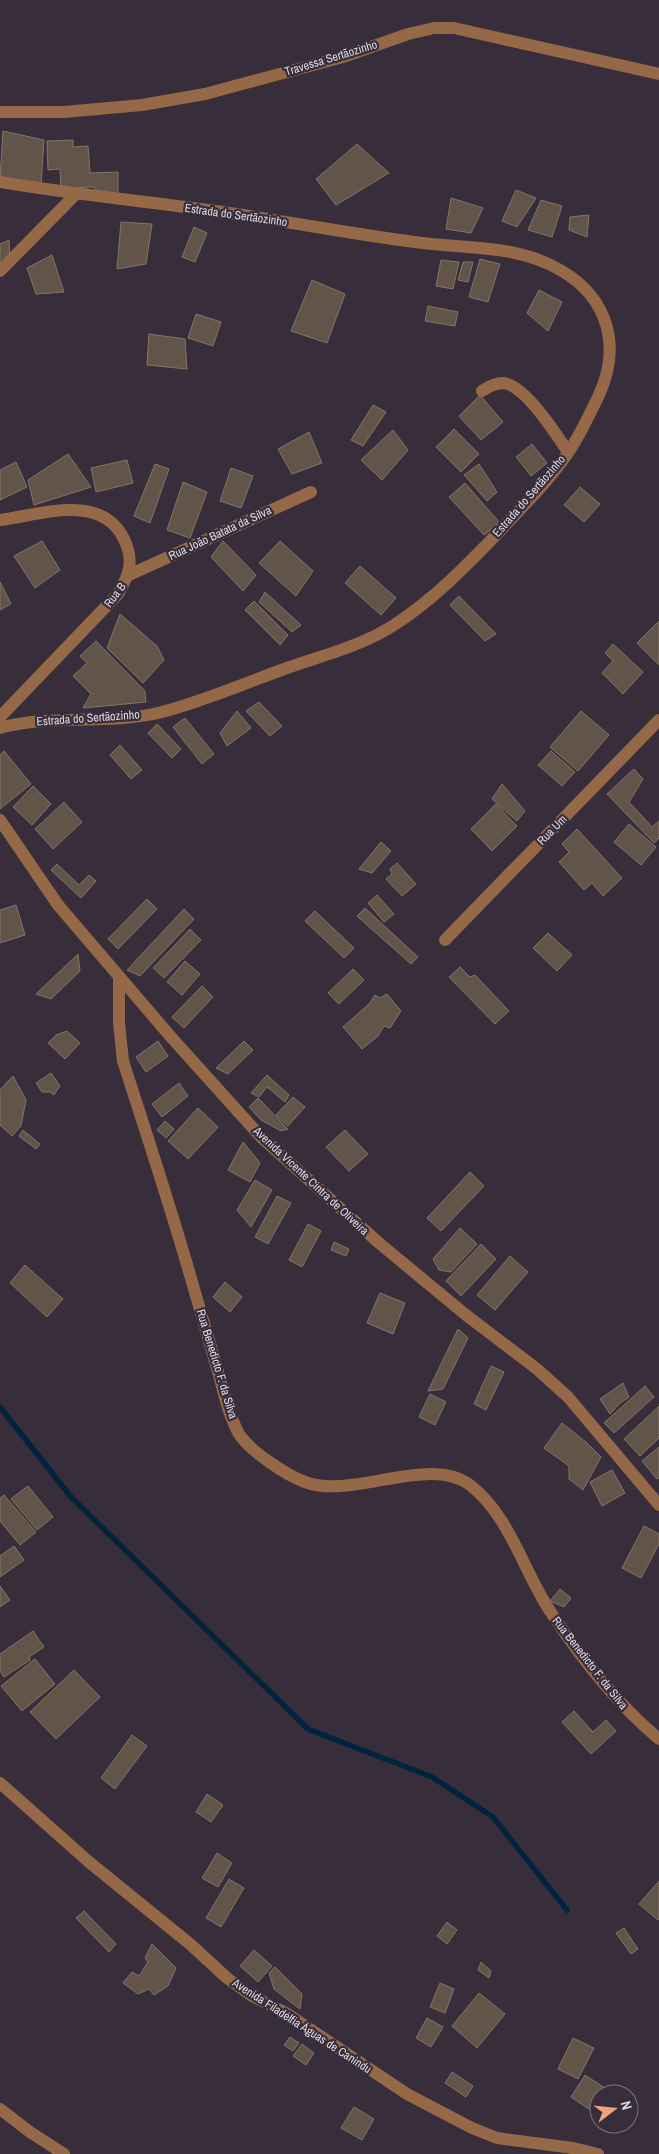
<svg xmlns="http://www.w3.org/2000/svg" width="659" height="2154" font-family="'Archivo Narrow',sans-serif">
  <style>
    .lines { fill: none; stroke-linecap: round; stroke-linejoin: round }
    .stream { stroke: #00243e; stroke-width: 5.5 }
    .building { fill: #625448; stroke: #837567 }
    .minor { stroke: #956948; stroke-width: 12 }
    .labels { text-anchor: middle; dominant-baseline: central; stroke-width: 4.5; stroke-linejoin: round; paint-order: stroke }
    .street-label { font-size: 12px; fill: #dfd9e1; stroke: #382e3b }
  </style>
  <rect width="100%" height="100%" fill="#382e3b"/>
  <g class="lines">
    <!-- stream -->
    <path class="stream" d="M0,1407L71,1497L308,1729L432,1777L493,1817L567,1910"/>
  </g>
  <!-- building -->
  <path class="building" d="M3,131L44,140L41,184L0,178Z
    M73,140V147L88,146L90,173L118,172V194L95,195V187L61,188L60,169L48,170L47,141Z
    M357,144L389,173L336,205L316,179Z
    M516,190L536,198L517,227L502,221Z
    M451,198L483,208L471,233L446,229Z
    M541,200L562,206L552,237L528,230Z
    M589,215L587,237L569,230L570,217Z
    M121,222L152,224L146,264L117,269Z
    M194,227L207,233L195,262L182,257Z
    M9,240L10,260L0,266V244Z
    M52,255L64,292L36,294L27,268Z
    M480,259L500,264L488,302L469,297Z
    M441,260L459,262L453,289L436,286Z
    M463,262H473L468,282L458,280Z
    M312,280L345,294L327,343L291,331Z
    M539,290L562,302L548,331L527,313Z
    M428,306L458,312L455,326L425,321Z
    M196,314L221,322L213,346L188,338Z
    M149,334L185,339L187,369L147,365Z
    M480,395L503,422L481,440L459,416Z
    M373,405L386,412L363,446L351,440Z
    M454,429L479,454L461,472L436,447Z
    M393,430L408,450L382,480L361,460Z
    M309,432L322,463L292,474L278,449Z
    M532,444L547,463L531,476L516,457Z
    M68,454L91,487L34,505L28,480Z
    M127,460L133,483L96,492L91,468Z
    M16,462L27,487L0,500V470Z
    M155,464L169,469L150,523L134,516Z
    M479,464L497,492L487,501L464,475Z
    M231,468L253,476L241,508L220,501Z
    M183,482L207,492L190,538L167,530Z
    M465,483L500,523L484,535L449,497Z
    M580,487L600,504L584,522L564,505Z
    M42,541L60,570L35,588L14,556Z
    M223,541L256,575L243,591L211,557Z
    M280,541L313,571L296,596L259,563Z
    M360,566L396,598L381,615L345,583Z
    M0,582L11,604L0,610Z
    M265,592L301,625L292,632L259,602Z
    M459,596L496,634L485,641L450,605Z
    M254,601L288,635L280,645L245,610Z
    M120,614L157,646L164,660L143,683L107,648Z
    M659,621V665L637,643Z
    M96,641L145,691L146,702L83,708L91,694L73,676L87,663L80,656Z
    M613,644L643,672L623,694L602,673L613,661L605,653Z
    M259,702L282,726L270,736L246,711Z
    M237,711L251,728L227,746L220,733Z
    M581,711L609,735L578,771L550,747Z
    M185,718L214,754L202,764L173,727Z
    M157,724L181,749L172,758L148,733Z
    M120,745L142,770L131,779L110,755Z
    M4,751L31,784L0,809V755Z
    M551,751L575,772L562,786L538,765Z
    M634,769L643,779L629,802L652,827L659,821V838L654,843L607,794Z
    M502,784L525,811L517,821L492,799Z
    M33,786L51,804L32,825L13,807Z
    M64,802L82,822L53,849L35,829Z
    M496,804L517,826L492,851L471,829Z
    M629,824L656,847L641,865L614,842Z
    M577,829L622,878L603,896L592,883L584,890L559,862L569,852L562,844Z
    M381,842L391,851L372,873L359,869Z
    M397,863L416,884L402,896L386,879L392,874L390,869Z
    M57,864L79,885L89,875L96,881L81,898L51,870Z
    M377,895L394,914L384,922L368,903Z
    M147,899L157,909L118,949L108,939Z
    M16,905L25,935L0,943V910Z
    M365,908L418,957L411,964L357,916Z
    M184,909L194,919L140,976L127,970Z
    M315,911L354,948L344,958L305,921Z
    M190,929L201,940L164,978L153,968Z
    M548,933L572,955L557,971L533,948Z
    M78,954L80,971L51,999L36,994Z
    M185,961L200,974L182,995L167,982Z
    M460,967L470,977L475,975L509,1011L495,1024L449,977Z
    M353,969L364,980L339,1004L328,993Z
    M202,986L213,997L184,1028L172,1017Z
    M387,994L401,1011L390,1028L384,1026L378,1036L362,1049L343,1027L370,1003L375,995L380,998Z
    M67,1031L80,1043L65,1059L48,1043L56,1035Z
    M158,1041L168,1056L146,1072L136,1057Z
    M244,1041L253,1050L228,1074L216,1068Z
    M51,1073L60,1086L54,1095L50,1092H42L36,1083Z
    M267,1075L289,1095L285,1102L267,1087L259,1097L251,1093Z
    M13,1076L26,1100L21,1126L12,1136L0,1125V1090Z
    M179,1083L188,1096L162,1117L152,1104Z
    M293,1097L305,1107L288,1126L276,1115Z
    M258,1098L288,1129L281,1131L261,1120L249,1107Z
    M198,1108L218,1127L188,1159L168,1141Z
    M165,1121L174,1129L166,1138L157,1130Z
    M23,1130L40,1144L36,1149L19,1136Z
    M345,1130L368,1154L349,1171L326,1147Z
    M243,1142L260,1163L250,1182L228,1170Z
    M470,1172L484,1186L441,1231L427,1218Z
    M255,1180L272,1190L251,1227L237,1210Z
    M277,1196L291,1203L268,1244L255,1237Z
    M308,1224L321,1231L302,1267L289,1260Z
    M460,1228L477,1244L451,1272L439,1270L433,1259Z
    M334,1242L349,1249L346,1256L331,1250Z
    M481,1244L496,1259L461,1296L446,1281Z
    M510,1256L528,1272L495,1310L477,1295Z
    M25,1265L63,1299L47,1317L10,1283Z
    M225,1282L242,1297L230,1312L213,1297Z
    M380,1293L405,1303L393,1334L367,1323Z
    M458,1329L468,1338L443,1389L428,1391Z
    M491,1366L504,1372L486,1410L474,1404Z
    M623,1383L629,1397L619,1404L610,1414L600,1399Z
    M645,1386L654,1397L614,1433L604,1423Z
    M430,1394L446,1402L435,1425L419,1417Z
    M659,1406V1438L640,1456L624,1439Z
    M562,1423L587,1443L601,1457L583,1490L569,1479V1466L544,1448Z
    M659,1447V1478L657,1479L642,1461Z
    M612,1470L625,1493L602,1506L590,1482Z
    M28,1486L53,1517L37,1530L11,1499Z
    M4,1495L36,1532L20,1545L0,1521V1498Z
    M644,1526L659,1534V1544L641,1578L622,1568Z
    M14,1546L24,1560L0,1577V1556Z
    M0,1586L10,1600L0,1607Z
    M560,1589L571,1598L564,1607L550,1601Z
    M33,1631L44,1647L29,1657L30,1660L4,1677L0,1671V1654Z
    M35,1659L55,1684L22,1711L1,1686Z
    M74,1670L100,1697L56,1739L30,1712Z
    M574,1711L593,1732L606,1720L616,1731L591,1754L562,1722Z
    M132,1735L147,1746L115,1789L101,1778Z
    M207,1794L223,1805L211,1822L196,1812Z
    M217,1853L232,1863L218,1887L202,1878Z
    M229,1879L244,1888L221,1927L206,1918Z
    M659,1881V1919L658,1920L639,1904Z
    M84,1911L116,1944L109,1952L76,1918Z
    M447,1922L457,1930L447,1944L437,1936Z
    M624,1928L638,1949L631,1954L616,1933Z
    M152,1944L176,1968L168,1986L154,1995L149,1989L138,1994L123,1983L132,1972L139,1976L148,1962L145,1958Z
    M254,1950L272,1966L258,1982L240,1966Z
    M481,1962L491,1971L489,1978L478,1970Z
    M275,1967L302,1994L300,2009L274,1989L269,1973Z
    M440,1983L454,1989L445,2013L430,2007Z
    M479,1993L505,2014L477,2048L452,2026Z
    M427,2018L443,2027L431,2047L416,2038Z
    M290,2037L299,2043L293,2051L284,2045Z
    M573,2038L594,2048L578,2079L558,2069Z
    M302,2044L314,2053L306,2065L293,2056Z
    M452,2072L473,2086L466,2097L445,2083Z
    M585,2075L614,2094H599V2116L571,2097Z
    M354,2107L374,2119L362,2140L341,2128Z"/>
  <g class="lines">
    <!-- minor -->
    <path class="minor" d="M0,112H64L142,105L205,94L343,57L408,34L434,28H454L659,74
      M0,182C76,195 153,202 229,213C291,222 352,234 415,242C464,249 518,244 562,271C609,299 621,347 599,395C590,414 580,435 568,453C548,482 521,508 497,534C465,567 433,600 394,625C362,646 323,655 287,668C245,683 202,702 158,713C106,725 51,714 0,728
      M0,271L75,195
      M482,391C488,387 495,383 503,383C524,384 557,435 568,452
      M0,520C40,515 101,492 124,539C134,560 130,574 118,594L0,717
      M129,575L311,492
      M0,820L58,905L171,1037L261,1137L379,1243L466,1315L537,1369L568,1397L659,1505
      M445,940L659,720
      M119,976V1023L123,1061C148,1139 174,1217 196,1296C204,1322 211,1348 219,1375C224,1394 229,1416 239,1434C250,1451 286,1475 305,1482C352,1500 429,1454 470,1485C510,1516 523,1570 550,1611C580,1657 616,1703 659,1739
      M0,1783L89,1862L190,1944L227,1978L252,1996L286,2013L407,2094L472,2128L497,2138L573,2148L598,2154
      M0,2109L30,2132L64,2154"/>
  </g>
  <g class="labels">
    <!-- street labels -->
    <g class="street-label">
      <text transform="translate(331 58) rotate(-17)">Travessa Sertãozinho</text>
      <text transform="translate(236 215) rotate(8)">Estrada do Sertãozinho</text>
      <text transform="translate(529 496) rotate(-49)">Estrada do Sertãozinho</text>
      <text transform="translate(220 533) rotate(-25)">Rua João Batata da Silva</text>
      <text transform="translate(115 595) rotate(-53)">Rua B</text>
      <text transform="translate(88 718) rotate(-4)">Estrada do Sertãozinho</text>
      <text transform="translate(552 830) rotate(-46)">Rua Um</text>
      <text transform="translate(311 1181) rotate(43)">Avenida Vicente Cintra de Oliveira</text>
      <text transform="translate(217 1364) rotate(73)">Rua Benedicto F. da Silva</text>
      <text transform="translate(590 1663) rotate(52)">Rua Benedicto F. da Silva</text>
      <text transform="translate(302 2026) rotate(33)">Avenida Filadélfia Águas de Canindu</text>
    </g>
  </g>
  <!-- north arrow -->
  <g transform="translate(614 2109) rotate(74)"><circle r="24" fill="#382e3b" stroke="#7b727d"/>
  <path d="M0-4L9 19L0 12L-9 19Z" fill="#f0a279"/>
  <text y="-8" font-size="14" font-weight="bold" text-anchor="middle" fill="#dfd9e1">N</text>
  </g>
</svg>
